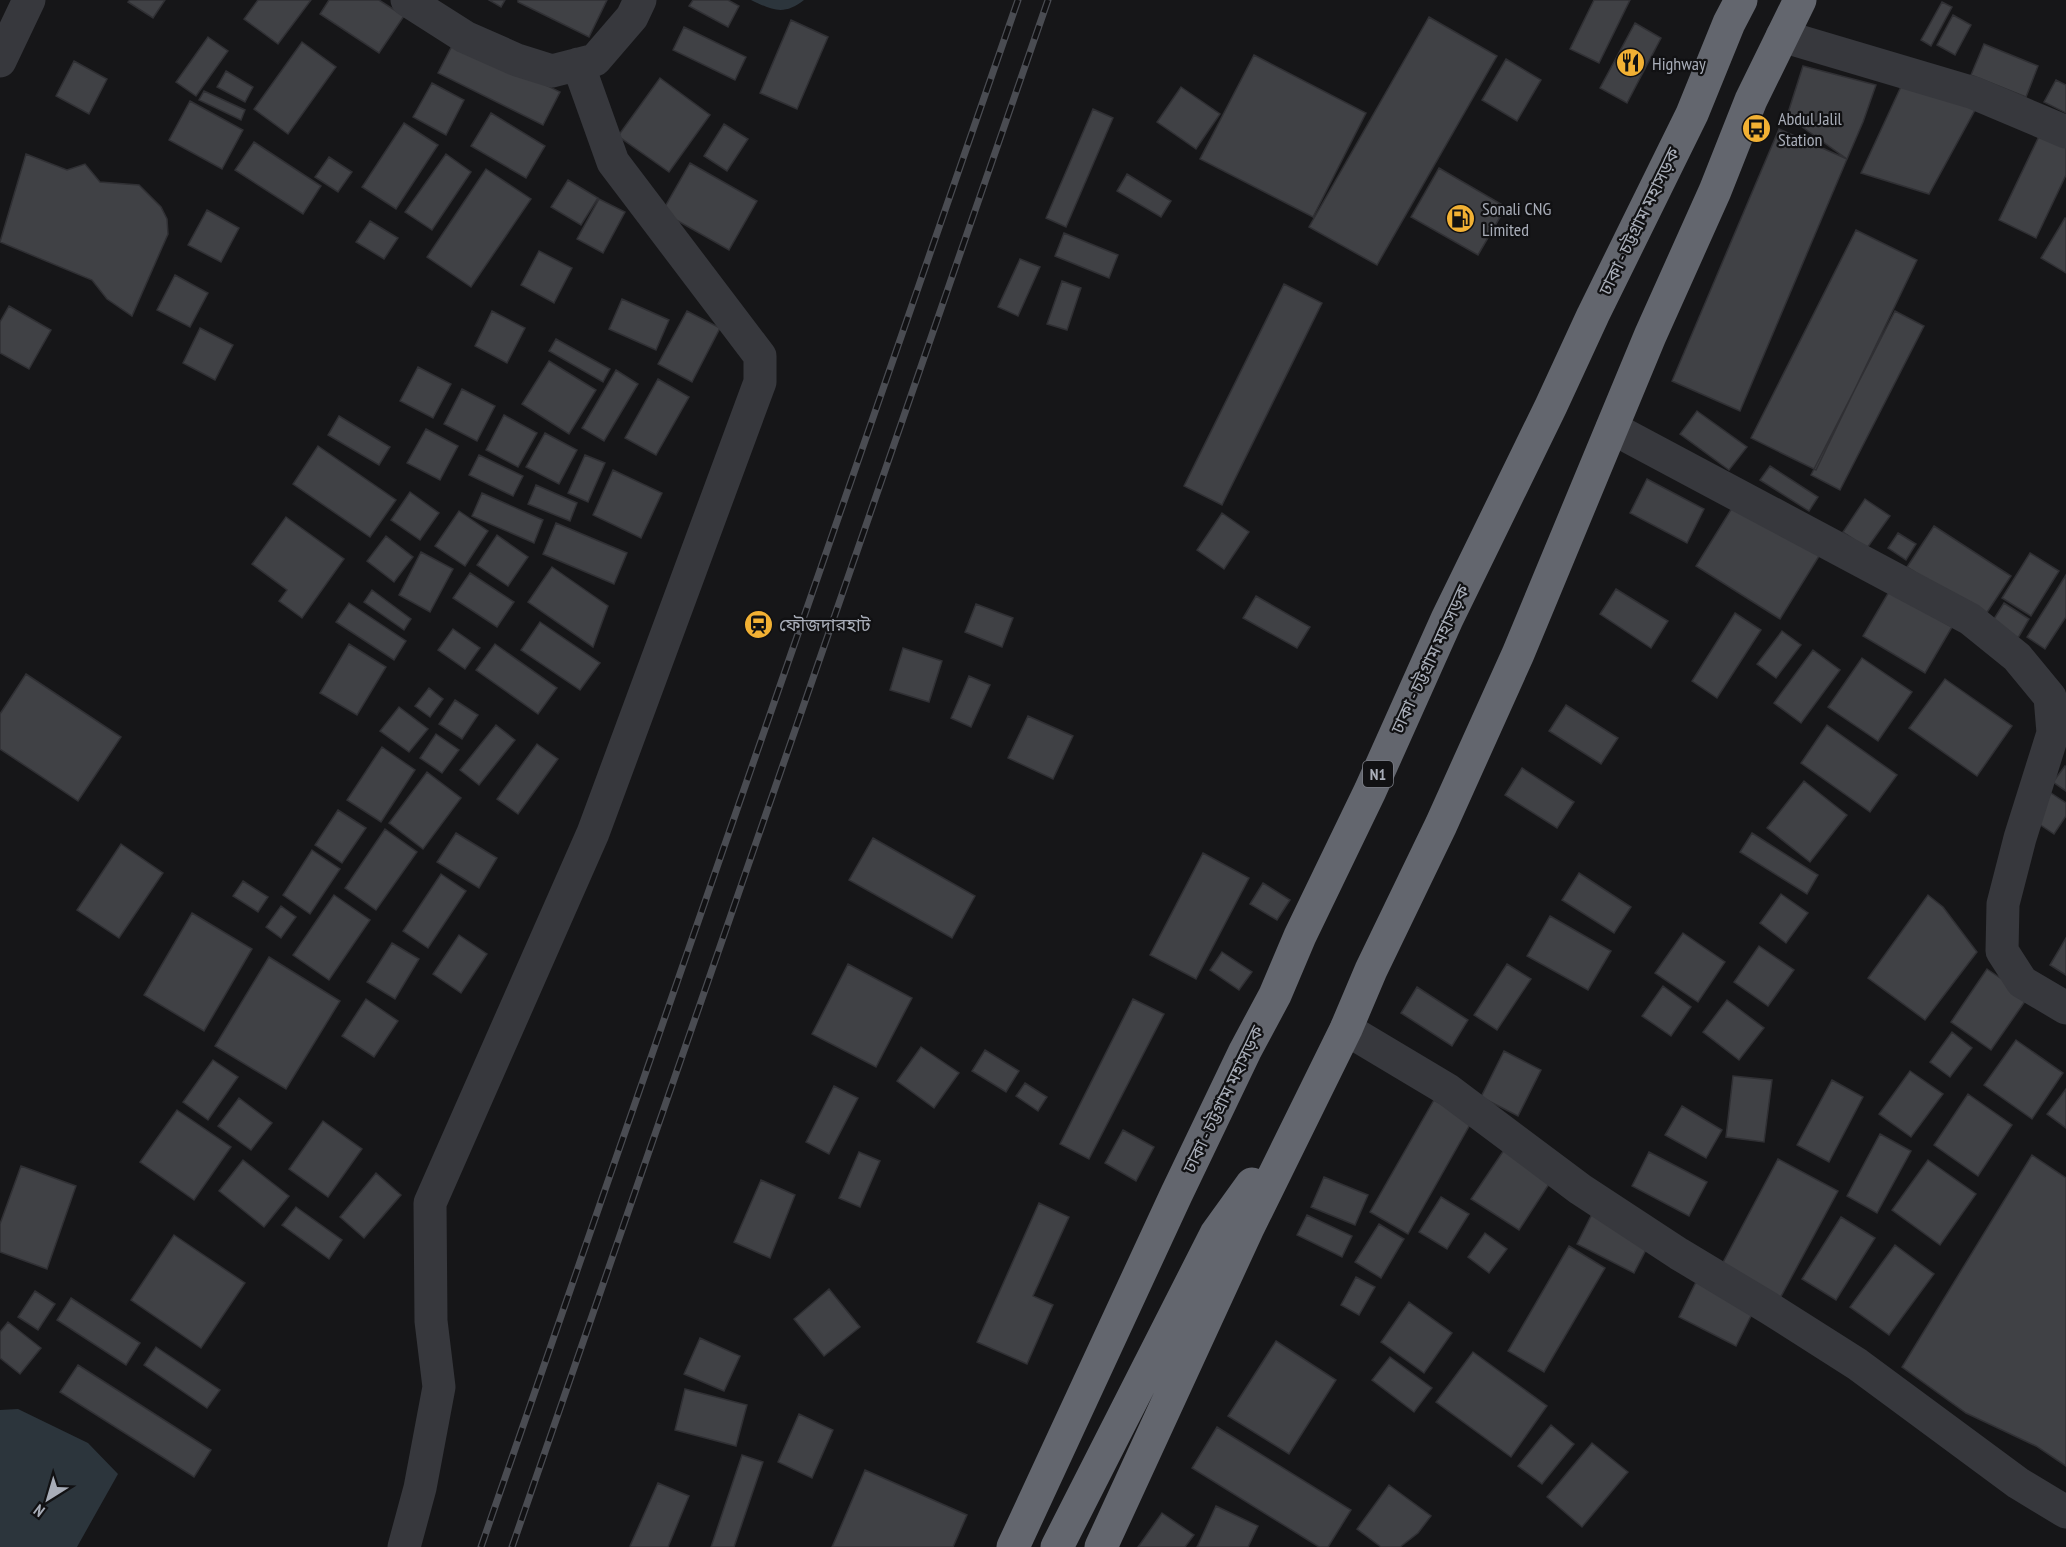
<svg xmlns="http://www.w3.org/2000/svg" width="2066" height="1547" font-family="'PT Sans Narrow','Noto Sans Bengali',sans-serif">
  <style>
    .water { fill: #2c353c }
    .building { fill: #404145; stroke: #303034; stroke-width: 1.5 }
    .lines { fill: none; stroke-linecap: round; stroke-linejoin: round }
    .street { stroke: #37383d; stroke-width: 33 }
    .highway { stroke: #63666e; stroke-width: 33 }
    .rail-casing { stroke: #4a4c52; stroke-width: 7 }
    .rail { stroke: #111113; stroke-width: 4.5; stroke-dasharray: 14; stroke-linecap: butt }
    .labels { text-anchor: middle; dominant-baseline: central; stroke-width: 4.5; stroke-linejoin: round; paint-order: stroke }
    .shield { fill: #111113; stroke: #7b7e86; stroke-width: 1.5 }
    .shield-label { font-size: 16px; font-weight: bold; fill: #a8adb8 }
    .poi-label { font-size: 18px; fill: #a8adb8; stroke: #111113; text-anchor: start }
    .street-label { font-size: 18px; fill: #a8adb8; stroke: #111113 }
  </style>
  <rect width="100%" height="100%" fill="#161618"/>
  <!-- water -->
  <path class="water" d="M751,0H804C784,16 772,10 751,0Z
    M18,1409L88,1443L118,1474L77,1547H0V1410Z"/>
  <!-- building -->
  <path class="building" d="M130,0H165L153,18L128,2Z
    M258,0H311L278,44L244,19Z
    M329,0H379L404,16L379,53L320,14Z
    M489,0H505L501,7Z
    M518,0H607L589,37L518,2Z
    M693,0H728L739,6L728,27L689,6Z
    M1594,0H1630L1599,63L1570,49Z
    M1942,2L1952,7L1931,46L1921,40Z
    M1953,15L1971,25L1955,55L1937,45Z
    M1429,17L1497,56L1377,265L1309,227Z
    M791,20L828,37L797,109L760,93Z
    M1635,23L1661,38L1627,103L1600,88Z
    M684,27L746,57L735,80L673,50Z
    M208,37L228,51L196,96L176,82Z
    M455,40L560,92L543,125L438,73Z
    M302,42L336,67L288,134L254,109Z
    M1984,44L2038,66L2026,97L1971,75Z
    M1254,55L1366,113L1313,217L1200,159Z
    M1506,59L1541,80L1517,121L1482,100Z
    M74,61L107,79L89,114L56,96Z
    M1803,66L1876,85L1863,122L1847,159L1787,116Z
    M226,71L253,87L245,102L217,87Z
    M660,78L710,115L669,172L618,136Z
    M1905,78L1975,110L1929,194L1861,173Z
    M2056,80L2066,85V113L2044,102Z
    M432,83L464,100L446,135L413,117Z
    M1181,87L1220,114L1196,149L1157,122Z
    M204,91L245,110L241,120L199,100Z
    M190,101L243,130L222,169L169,140Z
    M1093,109L1113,118L1066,227L1046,218Z
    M491,113L545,146L526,178L471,146Z
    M404,123L438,145L396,209L362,187Z
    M724,124L748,139L727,171L704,156Z
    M1779,129L1847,159L1740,411L1672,381Z
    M2042,130L2066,141V175L2036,238L1999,220Z
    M254,142L321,186L303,214L235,170Z
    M26,154L67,170L85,164L100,182L139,185L161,207L167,219L168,234L132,316L107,299L92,280L0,242Z
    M446,154L471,172L432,230L405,212Z
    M329,157L352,172L338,192L315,177Z
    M690,163L757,201L729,250L662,212Z
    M1439,168L1506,207L1478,255L1411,217Z
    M486,169L531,199L471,287L427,257Z
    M1127,174L1171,201L1161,217L1117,191Z
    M568,180L598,198L581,225L551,207Z
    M599,199L625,212L603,253L577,239Z
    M207,210L239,228L221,262L188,245Z
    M2065,218L2066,219V273L2041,258Z
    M370,221L398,238L384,259L356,242Z
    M1856,230L1917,260L1816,470L1751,438Z
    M1064,233L1118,255L1109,278L1055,256Z
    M539,251L572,268L554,303L521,285Z
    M1020,259L1040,267L1018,316L998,307Z
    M175,275L208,293L190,327L157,310Z
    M1062,281L1081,288L1067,330L1047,324Z
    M1284,284L1322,303L1222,505L1184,486Z
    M622,299L669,320L656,350L609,329Z
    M9,306L51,330L29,369L0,353V322Z
    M492,311L525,328L507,363L475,346Z
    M687,311L720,328L692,382L658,364Z
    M1895,311L1924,326L1840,490L1811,475Z
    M200,328L233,345L215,380L183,363Z
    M556,339L610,369L603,382L549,351Z
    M549,361L596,390L569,434L522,404Z
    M418,367L451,384L433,418L400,401Z
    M616,370L638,384L604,441L582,428Z
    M658,379L689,397L656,455L625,438Z
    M462,389L495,406L477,441L444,424Z
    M1697,411L1747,447L1729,470L1680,434Z
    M504,415L537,433L518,467L486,450Z
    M339,416L390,447L379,465L328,435Z
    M426,429L458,446L440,480L407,463Z
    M545,433L577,450L559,484L526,467Z
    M318,446L396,500L370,537L293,484Z
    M479,455L523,476L513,496L469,475Z
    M585,455L605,463L588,502L568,493Z
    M1770,466L1818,497L1809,511L1760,480Z
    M613,470L662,493L641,538L593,515Z
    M1647,479L1704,509L1687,543L1630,513Z
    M536,485L577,503L570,521L528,504Z
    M410,492L439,513L420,540L391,520Z
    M482,493L543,520L534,543L472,516Z
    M1865,499L1890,516L1867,548L1843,532Z
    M1737,500L1821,553L1780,619L1696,566Z
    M459,511L488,531L465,566L435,546Z
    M1222,513L1249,532L1224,569L1197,550Z
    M286,517L344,559L302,618L279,601L287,590L252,564Z
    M556,523L627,553L614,584L543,554Z
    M1934,526L2011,576L1984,617L1907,567Z
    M1898,533L1916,544L1906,560L1888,548Z
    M497,535L528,557L508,586L477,565Z
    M386,536L413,557L394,582L367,561Z
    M421,552L453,569L430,612L399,595Z
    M2030,553L2059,571L2031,616L2002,598Z
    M552,567L608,606L593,647L528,602Z
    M470,573L514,602L497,627L453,598Z
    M2066,575V617L2045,649L2027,637Z
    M1616,589L1668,621L1651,648L1600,614Z
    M372,590L411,619L404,630L364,602Z
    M1890,590L1952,627L1925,673L1863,636Z
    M1256,596L1310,627L1297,648L1243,618Z
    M349,603L406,641L394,660L336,622Z
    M2004,603L2029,619L2018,638L1992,622Z
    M976,604L1013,618L1002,647L965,632Z
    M1735,613L1761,630L1717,698L1692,681Z
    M540,622L600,663L580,690L521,650Z
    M453,629L480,648L465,669L438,650Z
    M1782,631L1801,645L1776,678L1757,664Z
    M349,644L386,667L357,715L320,693Z
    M495,644L557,688L538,714L476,670Z
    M903,648L942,661L929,702L890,690Z
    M1813,650L1840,670L1801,723L1774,703Z
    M1862,658L1912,692L1878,741L1828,707Z
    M26,674L121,737L78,801L0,749V714Z
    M969,676L990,685L971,727L951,718Z
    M1945,679L2012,726L1977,776L1909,728Z
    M429,688L443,699L430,717L415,706Z
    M455,700L478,715L462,739L439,724Z
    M1566,705L1618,738L1601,764L1549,731Z
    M399,707L428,729L409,752L380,731Z
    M1028,716L1073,736L1053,779L1008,758Z
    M496,725L515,740L479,785L460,770Z
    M1827,725L1897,775L1870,812L1801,763Z
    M436,734L459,750L442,773L420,758Z
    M537,744L558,759L518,814L497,799Z
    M382,747L415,770L381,822L347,800Z
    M2065,766L2066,767V791L2053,782Z
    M1522,768L1574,802L1557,828L1505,795Z
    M427,772L461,798L423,849L389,823Z
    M1804,781L1847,815L1810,862L1767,828Z
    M2051,793L2066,803V816L2054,834L2033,820Z
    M338,810L366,828L342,863L315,845Z
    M385,829L417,852L376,910L345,888Z
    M456,833L497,858L479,888L437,862Z
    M1752,833L1818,875L1807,894L1740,852Z
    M873,838L975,896L952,938L849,880Z
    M121,844L163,873L119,938L77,910Z
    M312,850L340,869L310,914L283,895Z
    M1203,853L1249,878L1196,979L1150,955Z
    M1579,873L1631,907L1614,933L1562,900Z
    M441,874L466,891L428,948L403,931Z
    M243,881L268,897L258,912L233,896Z
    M1263,883L1290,900L1277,920L1250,904Z
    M1781,894L1808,913L1786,943L1760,923Z
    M334,895L370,920L329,980L293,955Z
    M1928,895L1943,907L1977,952L1925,1020L1868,978Z
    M281,906L296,917L281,938L266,927Z
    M192,913L252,949L204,1031L144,995Z
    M1550,916L1611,951L1588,990L1527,956Z
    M1683,933L1725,962L1698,1002L1655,973Z
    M459,935L487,954L461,993L433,974Z
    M2066,938V975L2050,965Z
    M392,943L419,959L395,999L367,982Z
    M1759,946L1794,970L1768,1006L1734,982Z
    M1222,952L1252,972L1239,990L1210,970Z
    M269,957L340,1001L286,1089L215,1046Z
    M848,964L912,998L876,1067L812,1034Z
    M1507,964L1531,979L1497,1030L1474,1015Z
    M1987,969L2028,997L1991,1050L1951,1022Z
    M1663,986L1691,1007L1671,1036L1642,1016Z
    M1417,987L1468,1020L1452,1046L1401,1013Z
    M366,999L398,1021L374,1057L342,1036Z
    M1133,999L1164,1014L1089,1159L1060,1144Z
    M1727,1000L1764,1028L1739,1060L1703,1032Z
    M1952,1032L1972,1048L1950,1077L1930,1062Z
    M2016,1040L2063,1073L2032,1119L1984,1085Z
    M921,1047L959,1073L934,1108L897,1081Z
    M985,1050L1019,1071L1006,1092L972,1071Z
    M1504,1051L1541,1070L1518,1116L1481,1097Z
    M213,1060L238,1077L208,1120L183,1102Z
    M1910,1071L1943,1094L1911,1137L1879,1114Z
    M1733,1076L1772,1080L1764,1142L1726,1137Z
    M1832,1080L1863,1097L1829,1162L1797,1145Z
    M1025,1083L1047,1097L1038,1111L1016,1096Z
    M834,1086L858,1098L829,1154L806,1142Z
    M2066,1089V1128L2047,1114Z
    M1968,1094L2012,1125L1978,1176L1934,1145Z
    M239,1098L272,1123L251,1150L218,1126Z
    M1434,1100L1472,1121L1408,1234L1370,1212Z
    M1682,1106L1722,1130L1706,1158L1665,1135Z
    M177,1110L231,1147L194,1200L140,1162Z
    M323,1121L362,1149L328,1197L289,1169Z
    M1123,1130L1154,1147L1136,1181L1105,1163Z
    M1880,1134L1911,1151L1877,1213L1847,1196Z
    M1504,1150L1551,1181L1519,1230L1471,1199Z
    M859,1152L880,1161L860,1207L839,1198Z
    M1649,1152L1707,1182L1689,1216L1632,1186Z
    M2032,1155L2066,1178V1466L2036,1446L1966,1413L1902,1367Z
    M1778,1159L1838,1191L1778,1302L1719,1270Z
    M243,1160L289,1196L264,1227L219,1191Z
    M1928,1160L1976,1194L1940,1245L1892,1210Z
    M21,1166L76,1186L47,1269L0,1252V1224Z
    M376,1173L401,1195L364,1238L340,1217Z
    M1324,1177L1368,1195L1355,1225L1311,1207Z
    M761,1180L795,1195L770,1258L734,1242Z
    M1441,1197L1469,1214L1447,1249L1419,1232Z
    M1039,1203L1069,1217L1033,1296L1053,1305L1027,1364L977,1342Z
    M296,1207L342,1240L329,1259L282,1225Z
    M1594,1210L1651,1240L1634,1273L1577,1244Z
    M1307,1215L1352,1236L1342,1257L1297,1235Z
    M1841,1217L1875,1238L1836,1300L1802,1279Z
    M1379,1224L1404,1239L1381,1278L1355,1262Z
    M1485,1233L1507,1249L1489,1273L1468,1257Z
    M174,1235L245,1283L201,1348L131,1300Z
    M1895,1245L1934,1274L1889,1335L1850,1307Z
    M1569,1246L1605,1268L1544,1372L1508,1351Z
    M1356,1277L1375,1287L1359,1315L1341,1305Z
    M1696,1282L1753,1312L1736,1346L1679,1317Z
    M829,1289L860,1327L824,1356L794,1319Z
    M35,1291L55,1304L38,1330L18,1317Z
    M71,1298L140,1343L126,1365L57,1320Z
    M1409,1302L1452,1333L1424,1373L1381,1342Z
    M8,1322L41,1348L20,1374L0,1358V1332Z
    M700,1338L740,1356L724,1391L684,1374Z
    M1276,1341L1336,1380L1289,1454L1228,1416Z
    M156,1347L220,1390L207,1408L144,1365Z
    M1473,1352L1547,1406L1511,1457L1436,1402Z
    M1390,1357L1432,1388L1414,1412L1372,1380Z
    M78,1365L211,1450L194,1477L60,1392Z
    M685,1389L747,1405L736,1446L675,1430Z
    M799,1414L833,1430L812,1478L778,1462Z
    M1551,1425L1574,1444L1542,1484L1518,1466Z
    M1217,1427L1351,1510L1328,1547H1319L1192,1468Z
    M1592,1443L1628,1472L1582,1527L1547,1497Z
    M742,1455L763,1462L734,1547H711Z
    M865,1470L967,1515L953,1547H832Z
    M658,1483L689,1496L668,1547H632L630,1546Z
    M1389,1485L1431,1516L1418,1533L1400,1547H1381L1357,1529Z
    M1216,1506L1258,1526L1248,1547H1197Z
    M1162,1513L1194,1535L1185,1547H1138Z"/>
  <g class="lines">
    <!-- street -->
    <path class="street" d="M407,0L465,37L517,60L552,71L595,60L632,17L640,0
      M1782,36L1974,93L2066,132
      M0,61L29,0
      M1612,428L1970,619L2017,657L2050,697L2053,733L2020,838L2003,904L2002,951L2022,982L2066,1008
      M1346,1029L1448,1090L1580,1189L1679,1254L1769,1308L1857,1364L2018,1483L2066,1512
      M404,1547L420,1488L439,1387L431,1321L430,1203L593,833L760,382V356L613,162L578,64"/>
    <!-- highway -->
    <path class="highway" d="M1013,1547L1176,1195L1245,1051L1275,995L1300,936L1370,791L1447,619L1551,406L1593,315L1692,114L1729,23L1741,0
      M1057,1547L1216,1234L1252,1184
      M1101,1547L1247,1230L1346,1029L1371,970L1441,825L1518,654L1650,336L1715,191L1751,100L1800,0"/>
    <defs>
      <path id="rail" d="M481,1547L1018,0
        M512,1547L1048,0"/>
    </defs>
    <!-- rail casing -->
    <use href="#rail" class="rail-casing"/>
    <!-- rail -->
    <use href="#rail" class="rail"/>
  </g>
  <!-- icons -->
  <defs>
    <symbol id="restaurant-disc" viewBox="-11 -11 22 22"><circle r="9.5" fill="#f2b134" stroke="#111113"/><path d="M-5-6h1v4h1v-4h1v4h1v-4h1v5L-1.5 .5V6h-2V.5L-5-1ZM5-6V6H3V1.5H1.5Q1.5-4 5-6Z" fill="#111"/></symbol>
    <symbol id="bus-disc" viewBox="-11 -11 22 22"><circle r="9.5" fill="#f2b134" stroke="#111113"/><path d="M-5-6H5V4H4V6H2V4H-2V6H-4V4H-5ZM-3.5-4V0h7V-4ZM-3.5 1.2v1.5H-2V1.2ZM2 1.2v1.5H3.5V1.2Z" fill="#111"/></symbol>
    <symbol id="fuel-disc" viewBox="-11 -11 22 22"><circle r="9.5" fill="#f2b134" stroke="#111113"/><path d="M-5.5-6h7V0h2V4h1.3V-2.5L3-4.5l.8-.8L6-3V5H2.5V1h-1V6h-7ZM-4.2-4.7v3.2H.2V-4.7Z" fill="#111"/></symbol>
    <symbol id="station-disc" viewBox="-11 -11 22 22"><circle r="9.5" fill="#f2b134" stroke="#111113"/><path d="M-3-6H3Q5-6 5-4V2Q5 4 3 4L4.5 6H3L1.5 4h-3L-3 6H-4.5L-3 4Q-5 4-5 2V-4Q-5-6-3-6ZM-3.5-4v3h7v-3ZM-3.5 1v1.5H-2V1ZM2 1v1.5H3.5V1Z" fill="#111"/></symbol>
  </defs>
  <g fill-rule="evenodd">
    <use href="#restaurant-disc" x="1614" y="46" width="33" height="33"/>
    <use href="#bus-disc" x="1740" y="112" width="33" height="33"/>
    <use href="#fuel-disc" x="1444" y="202" width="33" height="33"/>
    <use href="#station-disc" x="742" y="608" width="33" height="33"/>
  </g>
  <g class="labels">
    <!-- shield labels -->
    <rect class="shield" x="1363" y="761" width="30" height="26" rx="4.5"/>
    <g class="shield-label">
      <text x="1378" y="774">N1</text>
    </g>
    <!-- poi labels -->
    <g class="poi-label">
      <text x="1652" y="63">Highway</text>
      <text x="1778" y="118">Abdul Jalil<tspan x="1778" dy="21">Station</tspan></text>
      <text x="1482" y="208">Sonali CNG<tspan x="1482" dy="21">Limited</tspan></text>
      <text x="779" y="624">ফৌজদারহাট</text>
    </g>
    <!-- street labels -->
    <g class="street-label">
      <text transform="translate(1639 221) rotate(-64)">ঢাকা - চট্টগ্রাম মহাসড়ক</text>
      <text transform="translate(1430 659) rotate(-65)">ঢাকা - চট্টগ্রাম মহাসড়ক</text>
      <text transform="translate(1223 1099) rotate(-64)">ঢাকা - চট্টগ্রাম মহাসড়ক</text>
    </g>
  </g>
  <!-- north arrow -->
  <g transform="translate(48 1499) rotate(217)" stroke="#111113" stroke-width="4.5" paint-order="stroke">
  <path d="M0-4.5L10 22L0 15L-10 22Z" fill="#a8adb8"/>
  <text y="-9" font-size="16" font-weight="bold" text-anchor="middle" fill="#a8adb8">N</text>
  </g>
</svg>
